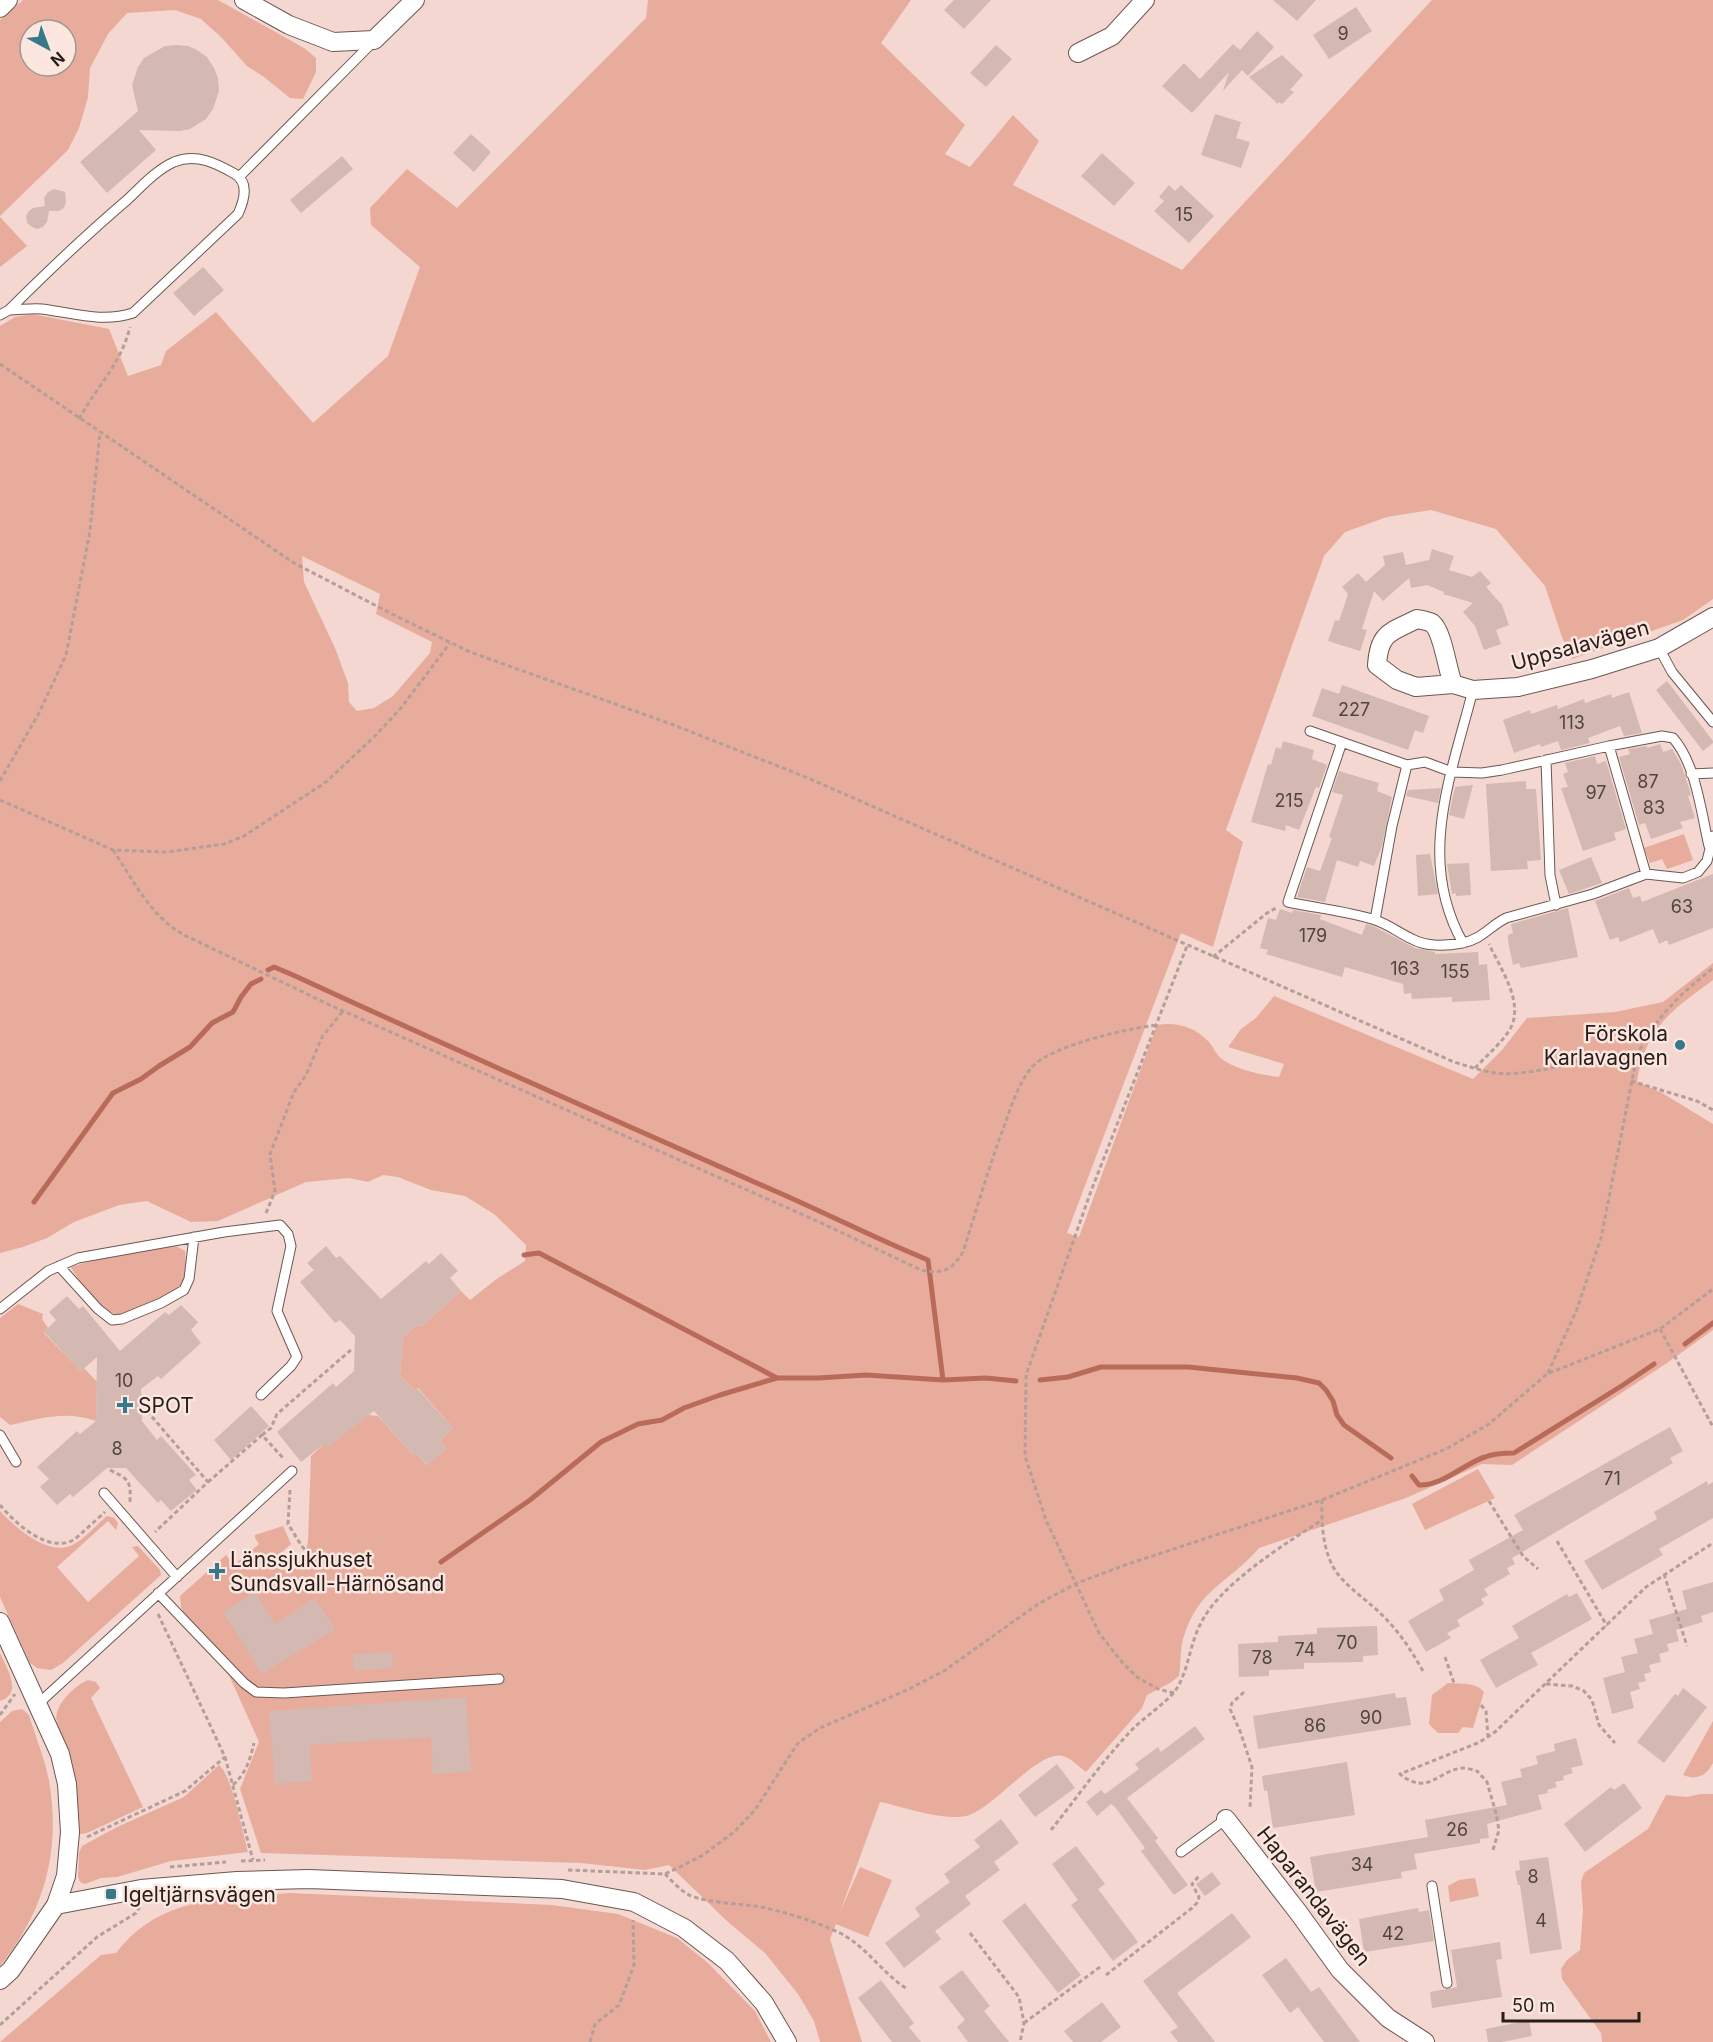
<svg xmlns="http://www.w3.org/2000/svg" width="1713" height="2042" font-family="Inter,sans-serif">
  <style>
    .green { fill: #e8ac9d; fill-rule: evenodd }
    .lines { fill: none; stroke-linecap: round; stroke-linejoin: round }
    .stream { stroke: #b96b59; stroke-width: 5 }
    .building { fill: #d4b9b2 }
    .lane-casing { stroke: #6e5751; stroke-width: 11 }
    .street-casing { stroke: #6e5751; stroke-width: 20 }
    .path { stroke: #b59e98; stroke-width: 3; stroke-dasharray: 4.5 3; stroke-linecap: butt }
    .lane { stroke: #fff; stroke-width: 9 }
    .street { stroke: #fff; stroke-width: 18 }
    .poi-dot { fill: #367a89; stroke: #fce6e0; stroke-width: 2 }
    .labels { text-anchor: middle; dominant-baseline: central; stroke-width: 5; stroke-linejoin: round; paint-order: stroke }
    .number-label { font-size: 18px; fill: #524440 }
    .street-label { font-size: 21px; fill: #271d1a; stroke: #fce6e0 }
    .poi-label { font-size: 21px; fill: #271d1a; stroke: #fce6e0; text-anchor: start }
  </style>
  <rect width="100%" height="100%" fill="#f3d7d0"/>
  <!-- green -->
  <path class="green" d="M23,0H218L304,48L316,58V72L303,99L290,98L264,77L247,66L221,37L201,19L175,10L127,13L108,34L90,68L88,97L79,128L68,150L0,216V20ZM30,30H66V66H30Z
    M648,0H911L881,43L965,125L945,154L970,167L1013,115L1039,141L1013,185L1182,270L1432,0H1713V599L1683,620L1572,659L1562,637L1545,586L1496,529L1431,510L1387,517L1345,532L1324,556L1226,830L1243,842L1213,947L1181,933L1067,1233L1079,1237L1157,1025C1176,1022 1193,1026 1208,1041C1213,1046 1216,1055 1222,1059C1236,1070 1262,1075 1279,1077L1284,1064L1228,1047L1241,1029L1256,1018L1274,996L1473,1079L1502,1050L1527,1018L1615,1012L1663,1002L1713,963V980C1671,1011 1646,1027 1637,1082L1662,1093L1713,1124V1330L1667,1363L1512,1465L1482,1464L1406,1498L1259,1548C1228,1584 1198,1588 1183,1639C1180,1650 1181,1664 1179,1676L1170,1683L1147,1695L1142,1708L1086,1772C1079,1767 1071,1758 1063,1756C1038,1749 993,1810 966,1816C942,1821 905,1807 880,1802L840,1912L860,1867L892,1880L868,1937L836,1924L830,1939L862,2042H820L814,2021L798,1994L765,1953L727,1921L669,1865L645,1870L581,1863L261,1853L240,1789L259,1742L220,1655L184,1613L181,1607L180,1596L226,1555L234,1565L259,1544L255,1538V1535L283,1526L291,1544L274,1559L282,1570L305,1557L308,1540L311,1456L324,1444L368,1415L378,1416L413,1455L416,1453L427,1465L446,1449L440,1441L453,1428L418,1388L414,1390L400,1376L403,1337L418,1324L421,1327L461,1291L470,1300L498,1278L525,1261L526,1245L494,1214L465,1196L431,1190L398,1177L383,1175L368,1182L349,1178L306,1182L218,1221L191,1222L147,1201L119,1205L74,1222L47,1238L23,1247L0,1253V326L15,317L32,314L109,329L128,376L161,365L166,351L216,312L313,423L388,356L420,267L371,225L370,208L407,169L457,208L646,18ZM302,556L380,594L376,614L432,642L430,653L393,696L374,708L357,711L349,702L348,683L335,648L304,582Z
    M0,217L27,246L0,267Z
    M1684,834L1693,860L1667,869L1662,859L1650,863L1644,848Z
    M176,1246L185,1251C186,1262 187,1274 182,1284C176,1293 131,1315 120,1315C103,1314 78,1281 71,1267L111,1255Z
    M18,1304L43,1314L42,1319L48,1328L44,1333L81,1371L84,1368L97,1382L96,1421C64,1410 41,1419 10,1425L0,1417V1318Z
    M1478,1469L1495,1498L1425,1530L1412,1504Z
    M0,1511C15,1527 46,1555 70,1546C83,1541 96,1525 107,1516L114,1518L118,1523L116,1530L108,1521L57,1567L88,1602L139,1556L132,1547L138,1546L160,1570L161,1575L63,1663L51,1670L37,1668L30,1663L0,1597Z
    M0,1653C6,1667 24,1694 0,1701Z
    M88,1680L96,1682L100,1688L91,1698L143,1807L87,1833L80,1834C78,1808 76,1782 70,1757C67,1744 53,1726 57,1713C60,1700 76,1685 88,1680Z
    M1448,1683C1460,1684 1476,1682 1484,1692L1473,1728L1463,1727L1458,1733H1438L1429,1724L1432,1695Z
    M22,1709L29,1715C35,1736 45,1759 49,1781C61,1850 45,1911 0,1966V1722L12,1711Z
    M1713,1721V1763C1706,1775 1698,1781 1683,1775Z
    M219,1765C232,1775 243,1834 248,1852L171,1861L117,1877L101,1878L85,1884L80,1882L78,1877L79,1853L82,1846L117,1827L184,1797Z
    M1700,1794H1713V2042H1602L1601,2033L1562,1979L1561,1969L1567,1960L1580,1950L1583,1911L1581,1882L1584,1873L1648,1829L1666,1795L1687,1797Z
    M1475,1878L1479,1896L1450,1902L1448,1886L1459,1880Z
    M290,1893L552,1905L618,1914L677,1938L708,1963L755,2011L771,2042H0L101,1955L116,1953C161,1895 223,1899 290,1893Z"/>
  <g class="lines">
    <!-- stream -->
    <path class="stream" d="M268,970L274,967L293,975C453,1049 614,1120 775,1191C826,1213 876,1239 928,1260L943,1380
      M34,1202L113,1093L141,1079L159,1066L190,1047L212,1023L233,1012L241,997L251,984L261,979
      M524,1255L539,1253L777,1378
      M1685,1344L1713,1323
      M1040,1380L1068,1377L1101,1367H1188L1297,1378L1319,1383L1326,1390L1333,1401L1337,1415L1344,1425L1391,1458
      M1412,1476L1419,1485C1443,1486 1463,1464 1485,1457C1495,1453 1505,1453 1514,1453L1623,1385L1654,1364
      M441,1562L530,1500L601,1442L638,1424L662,1420L684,1408L720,1395L777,1378H818L866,1375L943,1380L986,1378L1016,1381"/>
  </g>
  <!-- building -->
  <path class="building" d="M954,0H991L964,29L944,10Z
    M1273,0H1316L1297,21Z
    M1356,7L1372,31L1329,59L1313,35Z
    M1257,31L1274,47L1248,76L1242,70L1223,91L1229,72L1192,113L1162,86L1184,63L1200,79L1233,44L1240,50Z
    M177,45L188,46L197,50L207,57L214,68L218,78L219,91L213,109L206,119L190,129L180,131L139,130L156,150L107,193L80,162L138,111L132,85L138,67L144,58L165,46Z
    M996,45L1012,59L986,87L970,73Z
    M1282,55L1303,75L1290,90L1294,92L1282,104L1279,102L1278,104L1249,77Z
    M1215,114L1241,122L1236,138L1250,142L1241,168L1201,155Z
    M471,134L491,152L474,172L453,153Z
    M1102,153L1135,183L1114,206L1081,176Z
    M342,156L353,169L301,213L290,200Z
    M1169,185L1175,191L1181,185L1214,216L1189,243L1154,211L1164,201L1159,197Z
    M54,189L65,192L66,202L64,208L59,211H49L47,222L43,227L37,229L32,227L27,223L26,216L29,211L33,208L45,206L44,198L48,192Z
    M203,267L224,290L194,316L173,293Z
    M1432,549L1454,556L1449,570L1472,577L1480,571L1491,583L1486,587L1502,605L1509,625L1496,630L1501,644L1484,650L1475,626L1463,612L1473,603L1443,594L1444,592L1427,585L1411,588L1409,578L1383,601L1374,591L1362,629L1367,630L1360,651L1328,641L1335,620L1339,621L1348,594L1342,587L1358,573L1366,582L1385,565L1383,556L1403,552L1406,565L1429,560Z
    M1667,681L1713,741V743L1703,751L1656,690Z
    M1342,685L1429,716L1423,733L1415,730L1408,750L1312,716L1322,688L1339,694Z
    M1629,692L1642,733L1624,736L1620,726L1588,738L1590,743L1561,750L1558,741L1541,747L1540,744L1514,753L1503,720L1530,710L1531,714L1557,705L1558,709L1584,699L1585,703L1611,694L1612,698Z
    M1283,741L1314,750L1312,759L1327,765L1319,788L1316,787L1299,830L1286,825L1285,831L1251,822L1268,764L1271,765L1276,747L1281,749Z
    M1660,744L1663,752L1672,749L1681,764L1690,791L1691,795L1688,796L1695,818L1680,822L1683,828L1651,839L1645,823L1639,825L1619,757L1630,754L1628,749L1647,746V748Z
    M1595,756L1597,764L1606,761L1626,829L1614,833L1616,840L1583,851L1561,788L1568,787L1563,774L1568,772L1565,763Z
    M1339,771L1379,783L1377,791L1392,797L1382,846L1374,866L1360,861L1358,867L1337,860L1325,902L1297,897L1307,867L1320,871L1332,838L1329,837L1343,795L1332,792Z
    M1526,781V789H1536L1541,860L1527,861L1528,869L1491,871L1486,784Z
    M1473,785L1464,819L1449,815L1455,787Z
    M1441,788L1438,803L1406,796L1408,790Z
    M1430,854L1438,894L1418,896L1416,855Z
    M1591,857L1602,883L1569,894L1559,870Z
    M1469,863L1471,895L1456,896V893L1452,894L1447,864Z
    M1713,874V928L1669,945L1667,940L1659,944L1653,929L1620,942L1618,937L1610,940L1595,901L1629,888L1633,898L1640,896L1642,902Z
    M1568,908L1578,957L1521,968L1519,963L1513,965L1508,941V935L1513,933L1511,924Z
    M1280,909L1292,913L1293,910L1321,915L1320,919L1362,935L1366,924L1373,926L1415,948L1435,952V954L1478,952L1479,965L1487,964L1490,1000L1452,1002V997L1412,999L1411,993L1404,994L1403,984L1345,967L1342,977L1266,954L1268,950L1260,948L1268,918L1276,920Z
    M326,1246L336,1258L340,1256L381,1299L426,1261L429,1264L441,1253L458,1271L450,1278L461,1291L421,1327L418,1324L403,1337L400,1376L414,1390L417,1388L453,1428L440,1441L446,1449L428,1465L416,1453L413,1455L374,1411L327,1448L324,1444L301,1462L277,1432L333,1383L336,1387L354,1371L355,1336L340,1320L335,1323L300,1282L314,1270L307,1263Z
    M67,1296L79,1309L83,1306L120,1351L165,1312L169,1315L181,1305L198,1322L191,1330L201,1343L161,1379L158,1376L141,1389L142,1421L157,1440L161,1436L196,1475L189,1480L197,1490L171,1511L161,1500L158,1503L126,1468H107L73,1497L70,1494L57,1505L40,1487L49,1479L37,1467L77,1431L80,1434L96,1421L97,1357L81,1371L44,1332L56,1320L49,1312Z
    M251,1406L269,1426L231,1460L214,1440Z
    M1670,1427L1683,1451L1670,1458L1673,1463L1512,1558L1515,1564L1507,1568L1510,1574L1484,1589L1488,1595L1481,1599L1484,1604L1457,1620L1460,1626L1447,1633L1451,1638L1426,1652L1408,1621L1444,1600L1439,1590L1474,1570L1469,1560L1523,1530L1514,1515Z
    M1707,1481L1708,1485L1713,1482V1518L1659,1549L1663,1555L1602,1590L1584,1561L1657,1519L1654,1512Z
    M1713,1582V1612L1701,1616L1703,1622L1676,1630L1679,1641L1667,1644L1669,1651L1659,1654L1661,1662L1649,1665L1651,1672L1644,1674L1646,1681L1638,1683L1640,1689L1630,1692L1634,1708L1612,1714L1603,1678L1625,1672L1621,1657L1638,1653L1634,1639L1653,1634L1649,1620L1687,1609L1682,1591Z
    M255,1592L275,1624L315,1598L335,1629L262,1674L223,1612Z
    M1577,1593L1592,1619L1531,1653L1538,1665L1496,1688L1480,1660L1519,1638L1512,1626L1567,1594L1569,1597Z
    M1377,1626L1378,1655L1363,1656V1662L1304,1663V1669L1269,1670V1676L1239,1677L1238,1644L1278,1642V1636L1317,1634V1628Z
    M392,1652L393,1668L354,1671L353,1655Z
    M1683,1688L1707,1707L1664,1763L1637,1742L1675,1694L1678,1696Z
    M1395,1693L1396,1698L1406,1697L1411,1725L1258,1749L1253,1716Z
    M466,1697L471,1772L433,1774L431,1737L383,1740L310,1745L312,1781L275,1784L269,1711Z
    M1195,1726L1205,1739L1127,1798L1158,1838L1155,1841L1188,1885L1174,1895L1141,1851L1145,1848L1115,1807L1111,1804L1097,1816L1086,1802L1101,1790L1105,1794L1139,1769L1135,1764L1158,1747L1161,1752Z
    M1576,1738L1583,1765L1571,1768L1573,1773L1563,1776L1564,1780L1555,1782L1557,1787L1547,1790L1548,1793L1538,1795L1542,1809L1487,1824L1489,1838L1480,1839V1843L1414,1854L1417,1869L1401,1872L1402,1878L1316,1892L1310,1857L1428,1837L1425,1820L1507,1805L1501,1782L1522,1777L1520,1769L1538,1764L1536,1756L1555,1751L1554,1744Z
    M1347,1762L1355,1815L1273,1828L1267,1790L1264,1791L1262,1776Z
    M1057,1764L1075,1788L1035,1817L1018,1795Z
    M1624,1783L1642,1808L1585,1852L1564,1824L1611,1787L1614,1790Z
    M1001,1819L1019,1843L994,1862L1000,1870L965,1896L971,1904L935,1931L941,1939L904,1968L885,1943L920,1916L915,1908L950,1882L944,1874L980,1847L974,1840Z
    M1076,1846L1105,1884L1098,1889L1138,1942L1113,1961L1071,1905L1078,1900L1052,1864Z
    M1548,1857L1562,1949L1530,1954L1520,1885H1518L1515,1871L1520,1870L1519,1861Z
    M1212,1872L1221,1884L1205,1896L1196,1884Z
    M1025,1903L1081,1975L1058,1993L1002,1921Z
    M1418,1908L1419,1912L1429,1910L1434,1941L1364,1952L1359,1919Z
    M1232,1913L1251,1937L1177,1993L1215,2042H1178L1170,2032L1178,2027L1143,1981Z
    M1500,1942L1502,1959L1496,1960L1502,1997L1432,2008L1430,1992L1457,1987L1451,1950Z
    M1286,1958L1311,1992L1319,1987L1360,2042H1324L1298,2007L1290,2013L1262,1975Z
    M962,1970L990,2006L984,2011L1009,2042H968L957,2027L965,2020L939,1987Z
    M881,1980L914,2023L909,2027L921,2042H892L858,1998Z
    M1102,2002L1121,2027L1101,2042H1073L1064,2031Z
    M1529,2020L1532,2036L1502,2042H1488L1486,2029Z"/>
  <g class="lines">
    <defs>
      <path id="lane" d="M239,177L373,42
        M0,315L9,310C47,272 86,235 127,200C141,187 156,170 174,162C196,153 216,163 235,174C250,183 244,201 238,214L133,313C102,323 74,313 42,309C32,308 20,310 9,310
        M1659,648L1672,672L1713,722
        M1310,731L1407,765L1425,762L1452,772L1482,773L1502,770L1609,746L1662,736L1673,738C1696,764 1701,812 1709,846
        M1342,742L1288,902C1316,908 1347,911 1375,920C1388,924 1399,933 1412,939C1426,947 1447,946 1462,943C1481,940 1490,926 1506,918L1593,894L1646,874L1683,878L1698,872L1707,861L1713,836
        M1609,746L1646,874
        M1546,760L1550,875L1556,905
        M1691,774L1713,773
        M1375,920L1392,826L1407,765
        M1463,943C1416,860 1451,776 1473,690
        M59,1266L98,1309L112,1320L122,1319L161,1303L184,1290L189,1279L194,1237
        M0,1309L48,1271L78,1258L224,1232L280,1225L288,1234L291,1246L277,1311L297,1357L291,1366L261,1395
        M0,1435L16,1462
        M104,1493L177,1577
        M158,1593L244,1683L256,1692L284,1693L499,1679
        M38,1704L292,1471
        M1181,1852L1226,1819
        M1432,1886L1447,1983"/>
      <path id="street" d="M244,0L289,25L333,42L374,40L415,0
        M0,8L8,0
        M1078,53L1112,36L1145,0
        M1453,684C1447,669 1443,632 1432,623C1428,621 1422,620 1417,619C1391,632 1379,632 1377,665L1397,680L1416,687L1453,684L1473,690L1518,687L1592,669L1659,648L1713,617
        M0,1622L60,1754L67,1784L70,1832L66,1876L56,1905L11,1970L0,1980
        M1226,1819L1298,1912L1340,1970L1388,2018L1425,2042
        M56,1905L141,1889L237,1881L309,1879L562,1889L634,1902L684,1928L727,1961L764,2003L787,2042"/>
    </defs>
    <!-- lane casing -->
    <use href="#lane" class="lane-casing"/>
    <!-- street casing -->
    <use href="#street" class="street-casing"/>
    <!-- path -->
    <path class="path" d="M0,364L294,563L390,613L470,652L671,724L808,778L1454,1062C1468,1066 1481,1071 1495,1073C1511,1075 1530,1072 1546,1069C1577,1064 1604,1048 1637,1055
      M79,419C97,386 121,364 130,327
      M0,781L39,713L66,655L90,531L100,432
      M0,800L113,850L167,852L224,844L244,836L326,782L376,735L401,708L450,643
      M113,850C134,881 150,916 184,935L332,1006L817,1221L921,1270C943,1274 951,1271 963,1252C976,1211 988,1170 1003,1129C1011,1108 1017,1085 1032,1067C1050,1046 1129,1028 1157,1025
      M1213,957L1267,913L1276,908
      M1475,1068C1487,1055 1501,1044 1510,1029C1525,1003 1500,968 1489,944
      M1631,1081L1697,1101L1713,1110
      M266,1213L275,1191L270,1154L294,1092L306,1075L322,1037L343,1011
      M1660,1329L1713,1427
      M1548,1373L1577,1309L1601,1238L1637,1055C1658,1015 1678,996 1713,968
      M147,1411L208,1482L155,1532
      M262,1435L271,1428L277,1414L352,1349
      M110,1470C129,1479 131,1481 130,1502
      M208,1482L262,1435L284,1459
      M290,1490L288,1524C300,1542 309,1565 333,1565
      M1322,1500C1321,1523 1323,1554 1337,1573C1350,1590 1370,1602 1385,1618C1401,1634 1412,1652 1423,1671
      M1489,1501L1523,1556L1538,1569
      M0,1505C15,1523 49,1555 75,1539L105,1512
      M1557,1541L1607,1626
      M1664,1574L1687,1646
      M158,1614L225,1757L253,1860
      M1445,1657L1454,1683
      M1546,1684L1572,1686L1584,1691L1592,1700L1599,1725L1615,1743
      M1244,1692L1232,1703L1230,1709L1240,1731L1252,1767L1250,1807
      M1174,1693L1158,1689L1137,1677L1122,1662L1099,1633L1046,1520L1025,1456L1026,1375L1091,1191L1187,946
      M1481,1705L1486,1711L1488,1737
      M0,1715L15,1694
      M233,1785C246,1773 250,1760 254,1743
      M1051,1830C1076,1799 1100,1764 1128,1734C1140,1720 1165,1704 1175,1691C1189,1671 1189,1645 1201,1623C1220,1584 1285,1544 1322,1520
      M87,1837L185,1791L225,1757
      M1493,1850L1499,1830L1496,1813L1487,1782L1477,1771C1473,1770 1467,1768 1463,1768C1438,1770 1428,1797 1400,1774L1480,1742L1495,1732L1646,1587L1713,1543
      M241,1861L265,1860
      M170,1867L226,1862
      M568,1870L665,1874L682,1866L703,1855L734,1832L755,1810L798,1743L820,1728L909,1689L944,1671L1038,1604L1077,1583L1125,1565L1322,1500L1446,1449L1489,1424L1547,1374L1660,1329L1713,1289
      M665,1874C672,1881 680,1890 689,1895C710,1904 743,1903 766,1908C791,1914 817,1922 840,1933C867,1947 882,1973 907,1989
      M970,1933L1019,1997L1024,2023L1020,2042
      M1106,1975L1192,1908L1198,1902L1199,1897L1192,1884L1199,1876
      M1024,2023L1100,1967
      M0,2025L97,1937L136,1913L140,1906
      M590,2042L595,2024L619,2005L634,1965L633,1920"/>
    <!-- lane -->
    <use href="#lane" class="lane"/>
    <!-- street -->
    <use href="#street" class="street"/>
  </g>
  <!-- markers -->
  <g class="poi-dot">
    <circle cx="1680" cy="1045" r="6"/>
    <path d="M122 1396h6v6h6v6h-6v6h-6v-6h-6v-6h6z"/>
    <path d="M214 1562h6v6h6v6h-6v6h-6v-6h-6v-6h6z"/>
    <rect x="105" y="1888" width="12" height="12" rx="3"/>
  </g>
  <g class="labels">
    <!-- number labels -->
    <g class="number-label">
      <text x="1343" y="33">9</text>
      <text x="1184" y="214">15</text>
      <text x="1354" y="709">227</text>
      <text x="1572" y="722">113</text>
      <text x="1648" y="781">87</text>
      <text x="1596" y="792">97</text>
      <text x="1289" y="800">215</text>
      <text x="1654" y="807">83</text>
      <text x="1682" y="906">63</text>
      <text x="1313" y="935">179</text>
      <text x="1405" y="968">163</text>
      <text x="1455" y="971">155</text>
      <text x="124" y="1380">10</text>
      <text x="117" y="1448">8</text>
      <text x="1612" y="1478">71</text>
      <text x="1347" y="1642">70</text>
      <text x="1305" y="1649">74</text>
      <text x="1262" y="1657">78</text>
      <text x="1371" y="1717">90</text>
      <text x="1315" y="1725">86</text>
      <text x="1457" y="1829">26</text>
      <text x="1362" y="1864">34</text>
      <text x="1533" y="1876">8</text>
      <text x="1541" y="1920">4</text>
      <text x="1393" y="1933">42</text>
    </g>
    <!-- street labels -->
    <g class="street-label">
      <text transform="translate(1580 645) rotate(-15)">Uppsalavägen</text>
      <text transform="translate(1314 1896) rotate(52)">Haparandavägen</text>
    </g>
    <!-- poi labels -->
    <g class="poi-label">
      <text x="1668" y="1033" text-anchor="end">Förskola<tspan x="1668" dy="24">Karlavagnen</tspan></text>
      <text x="138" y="1405">SPOT</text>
      <text x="230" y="1559">Länssjukhuset<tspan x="230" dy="24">Sundsvall-Härnösand</tspan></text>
      <text x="123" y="1894">Igeltjärnsvägen</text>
    </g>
  </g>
  <!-- north arrow -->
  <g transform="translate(48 48) rotate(139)"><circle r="28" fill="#fce6e0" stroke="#a79691" stroke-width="1.5"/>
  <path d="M0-4.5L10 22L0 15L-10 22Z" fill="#367a89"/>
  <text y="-9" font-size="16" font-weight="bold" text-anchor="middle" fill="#271d1a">N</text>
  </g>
  <!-- scale -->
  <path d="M1503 2012v9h136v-9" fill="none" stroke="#271d1a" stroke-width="3"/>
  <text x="1512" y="2012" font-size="18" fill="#271d1a" stroke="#fce6e0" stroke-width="4.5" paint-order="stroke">50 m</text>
</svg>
